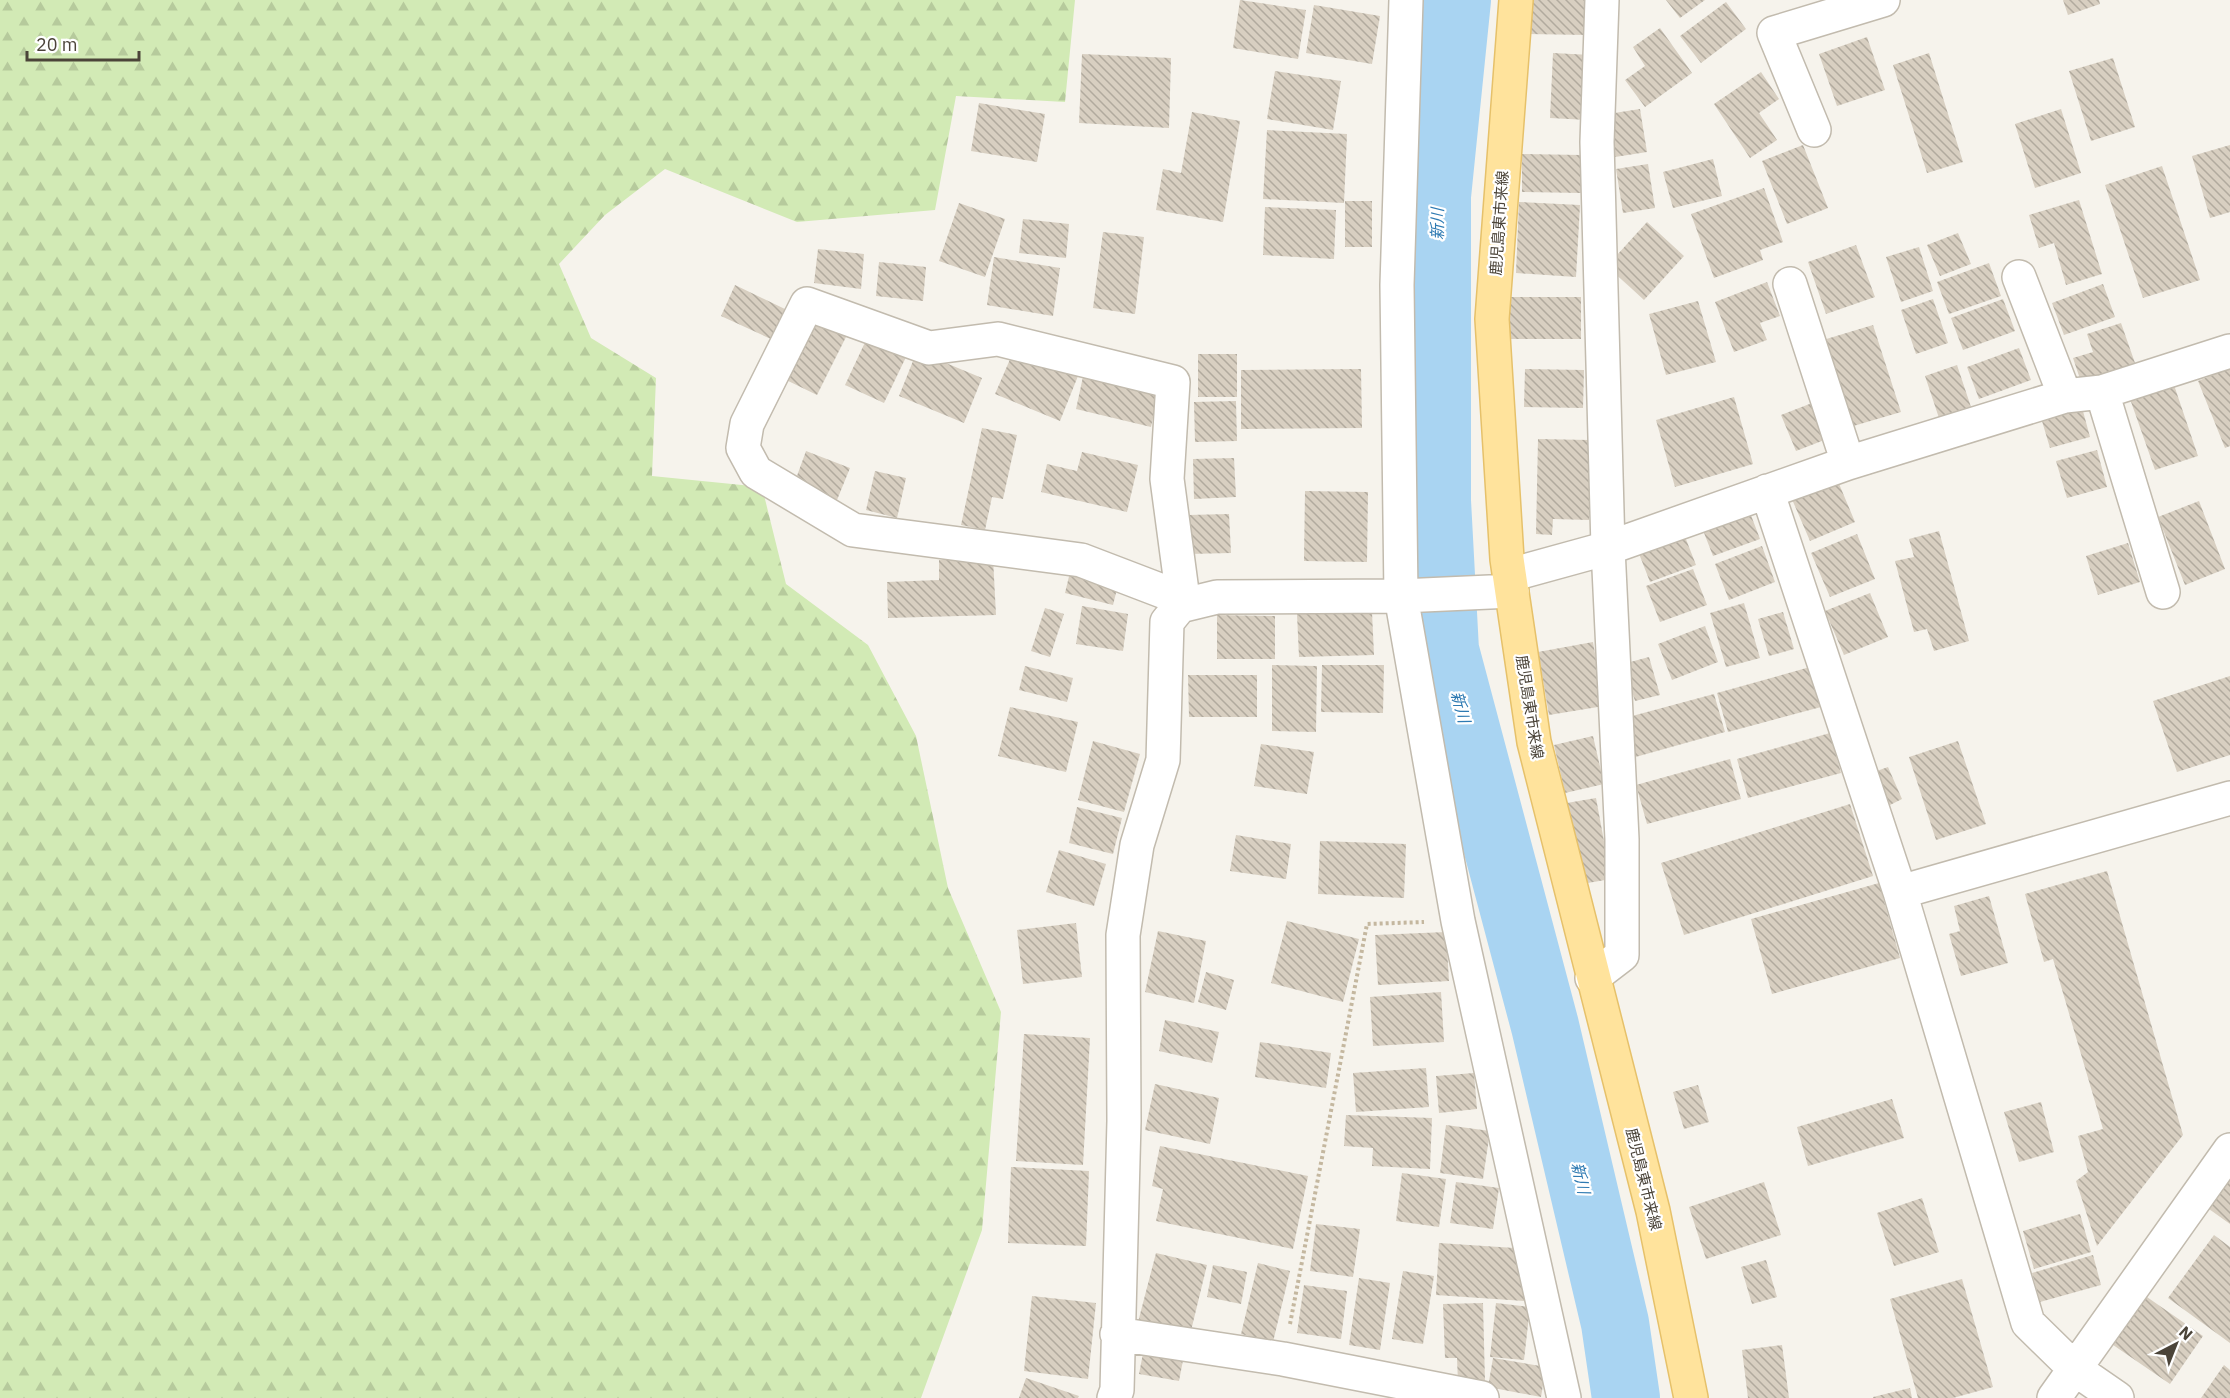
<svg xmlns="http://www.w3.org/2000/svg" width="2230" height="1398" font-family="'IBM Plex Sans','Noto Sans JP',sans-serif">
  <style>
    .forest { fill: url(#forest-firs) }
    .lines { fill: none; stroke-linecap: round; stroke-linejoin: round }
    .river { stroke: #a9d4f2; stroke-width: 68 }
    .building { fill: url(#building-back-hatch) }
    .minor-casing { stroke: #c2bbae; stroke-width: 36 }
    .major-casing { stroke: #e6c16a; stroke-width: 36 }
    .path { stroke: #c4b79f; stroke-width: 4; stroke-dasharray: 3 3; stroke-linecap: butt }
    .minor { stroke: #fff; stroke-width: 33 }
    .major { stroke: #ffe39c; stroke-width: 33 }
    .labels { text-anchor: middle; dominant-baseline: central; stroke-width: 4.5; stroke-linejoin: round; paint-order: stroke }
    .street-label { font-size: 15px; fill: #4b4439; stroke: #fff }
    .water-label { font-size: 16px; font-style: italic; fill: #2e7ab2; stroke: #fff }
  </style>
  <defs>
    <pattern id="forest-firs" width="22" height="20" patternUnits="userSpaceOnUse" patternTransform="scale(1.5)"><rect width="22" height="20" fill="#d2eab5"/><path d="M5 1l3.5 6h-7zM16 11l3.5 6h-7z" fill="#b6ca9c"/></pattern>
    <pattern id="building-back-hatch" width="6" height="6" patternUnits="userSpaceOnUse" patternTransform="scale(1.5)"><rect width="6" height="6" fill="#d8cfc1"/><path d="M-1 5l2 2M0 0l6 6M5-1l2 2" fill="none" stroke="#b1aa9e"/></pattern>
  </defs>
  <rect width="100%" height="100%" fill="#f6f3ec"/>
  <!-- forest -->
  <path class="forest" d="M0,0H1075L1065,102L956,96L935,210L797,222L665,169L605,215L559,264L591,338L656,378L652,476L762,487L786,584L868,645L916,736L948,888L1001,1012L982,1230L921,1398H0Z"/>
  <g class="lines">
    <!-- river -->
    <path class="river" d="M1457,0L1437,196V501L1445,650L1545,1026L1615,1323L1626,1398"/>
  </g>
  <!-- building -->
  <path class="building" d="M1240,0L1306,10L1298,59L1233,48Z
    M1528,0H1587L1586,35L1527,34Z
    M1666,0H1705L1680,18Z
    M2063,0H2099L2100,4L2068,15Z
    M1726,2L1746,29L1701,63L1680,36Z
    M1314,5L1380,16L1372,64L1306,53Z
    M1660,28L1692,73L1645,107L1625,80L1645,66L1633,47Z
    M1867,37L1885,90L1837,106L1819,54Z
    M1553,53L1591,55L1587,120L1550,118Z
    M1929,53L1963,162L1927,173L1893,65Z
    M1082,54L1171,58L1169,128L1079,123Z
    M2113,58L2135,127L2091,141L2069,71Z
    M1275,71L1341,81L1333,130L1267,119Z
    M1761,72L1779,99L1759,113L1777,140L1750,158L1714,104Z
    M979,103L1045,114L1037,162L971,151Z
    M1640,109L1647,152L1615,157L1608,114Z
    M2061,109L2081,173L2035,188L2015,124Z
    M1192,112L1240,121L1223,222L1156,210L1163,169L1181,173Z
    M1267,130L1347,134L1344,203L1263,199Z
    M1803,145L1828,208L1787,224L1762,161Z
    M2230,145V212L2210,218L2192,156Z
    M1522,154L1581,155V193L1522,192Z
    M1713,159L1722,196L1673,208L1663,172Z
    M1648,164L1655,208L1623,213L1616,169Z
    M2162,166L2200,280L2143,298L2105,185Z
    M1764,188L1783,242L1760,250L1763,260L1714,278L1691,214Z
    M2079,200L2102,274L2066,285L2054,243L2039,248L2029,215Z
    M1345,201H1372V247H1345Z
    M1519,202L1580,205L1576,277L1516,273Z
    M959,203L1005,219L985,277L939,261Z
    M1265,207L1336,210L1334,259L1263,255Z
    M1023,219L1069,224L1066,258L1019,253Z
    M1647,222L1684,256L1644,300L1607,266Z
    M1103,232L1144,237L1135,314L1093,308Z
    M1958,233L1971,264L1940,276L1927,245Z
    M1856,245L1875,297L1826,314L1808,262Z
    M1919,247L1933,291L1901,302L1886,257Z
    M818,249L864,254L861,289L814,283Z
    M994,257L1060,268L1053,316L987,305Z
    M879,262L926,267L923,301L876,296Z
    M1989,263L2001,296L1949,314L1937,282Z
    M1767,282L1780,316L1760,323L1767,340L1734,352L1715,302Z
    M2103,284L2115,317L2064,335L2052,303Z
    M735,285L787,310L773,340L721,316Z
    M1503,297H1581V339H1503Z
    M1933,299L1948,343L1916,354L1901,310Z
    M2003,299L2015,331L1963,350L1951,318Z
    M1698,301L1716,362L1666,375L1649,314Z
    M812,312L849,331L817,395L780,377Z
    M2121,323L2135,363L2081,382L2073,358L2093,352L2087,334Z
    M1873,325L1901,412L1850,427L1823,340Z
    M868,336L907,355L884,403L845,385Z
    M2019,348L2031,380L1979,399L1967,367Z
    M1014,350L1078,376L1060,421L995,394Z
    M917,351L982,378L964,423L899,396Z
    M1198,354H1237V397H1198Z
    M1957,365L1972,410L1940,421L1925,376Z
    M2230,368V446L2225,448L2198,381Z
    M1361,369L1362,428L1241,429V370Z
    M1525,369L1584,370L1583,408L1524,407Z
    M1084,372L1159,390L1151,427L1076,409Z
    M2174,385L2198,456L2155,470L2130,399Z
    M1734,397L1753,464L1675,487L1656,420Z
    M2080,400L2090,437L2050,448L2039,411Z
    M1236,401L1237,441L1195,442L1194,402Z
    M1812,403L1827,439L1796,451L1781,415Z
    M982,428L1017,435L1003,499L992,497L985,530L961,525Z
    M1538,439L1590,440L1589,520L1553,519L1552,535L1536,534Z
    M2097,450L2107,487L2067,498L2056,461Z
    M806,451L850,468L837,500L794,484Z
    M1082,452L1138,465L1127,512L1041,492L1047,464L1077,471Z
    M1234,458L1236,497L1194,499L1193,459Z
    M875,471L906,478L897,518L866,510Z
    M1837,479L1855,522L1810,541L1791,497Z
    M1305,491L1368,492L1367,562L1304,561Z
    M2199,501L2225,569L2185,585L2158,517Z
    M1746,502L1760,539L1713,556L1699,520Z
    M1229,514L1231,553L1189,554L1188,515Z
    M1682,529L1696,565L1650,582L1636,546Z
    M1939,531L1969,641L1934,651L1927,629L1914,632L1895,561L1914,557L1909,539Z
    M1857,534L1875,579L1830,597L1811,553Z
    M2128,543L2140,582L2098,595L2086,556Z
    M1762,546L1775,582L1729,600L1715,564Z
    M993,558L996,615L888,618L887,582L939,580V560Z
    M1071,568L1119,581L1113,605L1065,593Z
    M1693,569L1707,605L1660,622L1646,586Z
    M1870,593L1888,637L1844,655L1825,611Z
    M1744,603L1760,658L1726,667L1710,613Z
    M1082,606L1128,614L1123,651L1076,644Z
    M1045,608L1064,614L1050,657L1031,651Z
    M1372,612L1374,655L1299,657L1297,614Z
    M1783,612L1794,649L1769,656L1758,619Z
    M1217,615L1275,616V659H1217Z
    M1705,626L1718,662L1672,680L1658,644Z
    M1593,642L1604,706L1549,715L1538,652Z
    M1649,657L1660,695L1635,701L1623,664Z
    M1272,665L1317,666L1316,732L1272,731Z
    M1322,665H1384L1383,713L1321,712Z
    M1025,666L1073,678L1067,702L1019,690Z
    M1810,667L1821,707L1728,732L1717,693Z
    M1188,675H1257V717H1189Z
    M2230,676V755L2177,772L2153,701Z
    M1714,694L1725,732L1632,758L1621,719Z
    M1010,707L1078,722L1066,772L998,756Z
    M1830,733L1841,773L1748,798L1737,759Z
    M1593,736L1604,784L1565,793L1554,745Z
    M1093,741L1140,754L1124,812L1078,800Z
    M1958,741L1986,824L1936,840L1909,757Z
    M1261,744L1314,752L1307,794L1254,786Z
    M1730,759L1741,799L1647,824L1636,785Z
    M1888,767L1902,799L1890,805L1874,772Z
    M1596,798L1611,879L1576,885L1561,804Z
    M1850,804L1873,876L1684,935L1661,863Z
    M1077,807L1122,818L1113,854L1069,843Z
    M1236,835L1291,844L1286,879L1230,871Z
    M1320,841L1406,844L1404,898L1318,894Z
    M1059,850L1106,864L1094,906L1046,892Z
    M2107,871L2183,1135L2097,1246L2076,1181L2088,1172L2078,1136L2103,1129L2053,959L2044,962L2025,894Z
    M1879,883L1900,958L1772,994L1751,919Z
    M1989,896L2008,963L1961,976L1949,934L1960,931L1954,906Z
    M1287,921L1359,939L1343,1002L1271,983Z
    M1076,923L1082,977L1023,984L1017,930Z
    M1158,931L1206,941L1194,1003L1145,992Z
    M1446,932L1449,981L1378,985L1375,935Z
    M1206,972L1234,980L1226,1010L1198,1002Z
    M1441,992L1444,1042L1373,1046L1370,997Z
    M1165,1020L1219,1032L1212,1063L1159,1051Z
    M1024,1034L1090,1038L1083,1165L1016,1161Z
    M1260,1042L1331,1053L1326,1088L1255,1077Z
    M1426,1068L1429,1107L1356,1112L1353,1073Z
    M1474,1073L1477,1109L1439,1113L1436,1076Z
    M1155,1084L1219,1098L1210,1144L1145,1130Z
    M1698,1085L1709,1122L1684,1129L1673,1092Z
    M1892,1099L1904,1138L1808,1166L1797,1127Z
    M2041,1102L2054,1152L2019,1162L2004,1112Z
    M1346,1115L1432,1118L1430,1169L1372,1166L1373,1148L1344,1146Z
    M1446,1125L1490,1131L1483,1179L1440,1173Z
    M1160,1146L1308,1176L1293,1249L1156,1221L1163,1189L1152,1186Z
    M2230,1164V1224L2202,1204Z
    M1011,1167L1089,1171L1086,1246L1008,1243Z
    M1402,1173L1446,1179L1439,1227L1396,1221Z
    M1456,1182L1499,1188L1493,1229L1450,1223Z
    M1764,1182L1781,1235L1706,1259L1689,1207Z
    M1922,1198L1939,1252L1894,1266L1877,1213Z
    M2080,1214L2091,1252L2034,1269L2023,1231Z
    M1316,1224L1360,1229L1353,1277L1310,1271Z
    M2214,1235L2230,1247V1343L2168,1298Z
    M1439,1243L1528,1249L1524,1301L1436,1295Z
    M1156,1253L1207,1265L1189,1339L1137,1326Z
    M2093,1255L2101,1285L2040,1302L2032,1273Z
    M1766,1260L1777,1297L1752,1304L1741,1267Z
    M1258,1263L1290,1271L1273,1342L1241,1334Z
    M1213,1265L1247,1272L1241,1304L1207,1297Z
    M1403,1271L1434,1276L1423,1344L1392,1339Z
    M1359,1278L1390,1283L1380,1350L1349,1345Z
    M1962,1279L1993,1387L1953,1398H1918L1890,1299Z
    M1304,1285L1347,1291L1341,1339L1297,1333Z
    M2134,1288L2203,1336L2170,1384L2100,1336Z
    M1032,1296L1096,1303L1088,1379L1024,1371Z
    M1483,1303L1485,1382L1458,1383L1457,1358H1445L1443,1304Z
    M1496,1303L1530,1307L1524,1360L1490,1357Z
    M1145,1343L1185,1350L1179,1381L1139,1374Z
    M1782,1345L1789,1398H1748L1742,1350Z
    M1493,1358L1546,1367L1541,1397L1488,1387Z
    M2224,1365L2230,1370V1398H2201Z
    M1026,1378L1079,1396L1078,1398H1019Z
    M1910,1388L1912,1398H1873V1397Z"/>
  <g class="lines">
    <defs>
      <path id="minor" d="M1406,0L1397,285L1401,596L1458,921L1564,1398
        M1814,130L1774,33L1883,0
        M2019,277L2065,396
        M1790,284L1848,463
        M2102,392L2163,592
        M1767,491L1900,892L2028,1323L2075,1369L2117,1398
        M1510,575L1608,548L1848,463L2065,396L2102,392L2230,351
        M1180,606L1183,599L1167,479L1173,382L998,339L929,348L807,304L747,424L743,448L756,472L853,530L1081,560L1183,599
        M1900,892L2230,798
        M1592,978L1622,955V839L1608,548L1597,142L1602,0
        M1117,1334L1283,1359L1482,1398
        M1114,1398L1117,1390L1124,1121L1123,935L1137,845L1163,760L1167,622L1180,606L1217,597L1401,596L1512,591
        M2054,1398L2230,1150"/>
      <path id="major" d="M1516,0L1492,319L1507,559L1534,742L1653,1211L1691,1398"/>
    </defs>
    <!-- minor casing -->
    <use href="#minor" class="minor-casing"/>
    <!-- major casing -->
    <use href="#major" class="major-casing"/>
    <!-- path -->
    <path class="path" d="M1290,1324L1367,924L1424,922"/>
    <!-- minor -->
    <use href="#minor" class="minor"/>
    <!-- major -->
    <use href="#major" class="major"/>
  </g>
  <g class="labels">
    <!-- street labels -->
    <g class="street-label">
      <text transform="translate(1499 223) rotate(-86)">鹿児島東市来線</text>
      <text transform="translate(1530 707) rotate(81)">鹿児島東市来線</text>
      <text transform="translate(1644 1179) rotate(76)">鹿児島東市来線</text>
    </g>
    <!-- water labels -->
    <g class="water-label">
      <text transform="translate(1437 224) rotate(-90)">新川</text>
      <text transform="translate(1461 707) rotate(75)">新川</text>
      <text transform="translate(1581 1178) rotate(77)">新川</text>
    </g>
  </g>
  <!-- north arrow -->
  <g transform="translate(2176 1344) rotate(42)" stroke="#ffffff" stroke-width="4.5" paint-order="stroke">
  <path d="M0-4.5L10 22L0 15L-10 22Z" fill="#4b4439"/>
  <text y="-9" font-size="16" font-weight="bold" text-anchor="middle" fill="#4b4439">N</text>
  </g>
  <!-- scale -->
  <path d="M27 51v9h112v-9" fill="none" stroke="#4b4439" stroke-width="3"/>
  <text x="36" y="51" font-size="18" fill="#4b4439" stroke="#ffffff" stroke-width="4.5" paint-order="stroke">20 m</text>
</svg>
